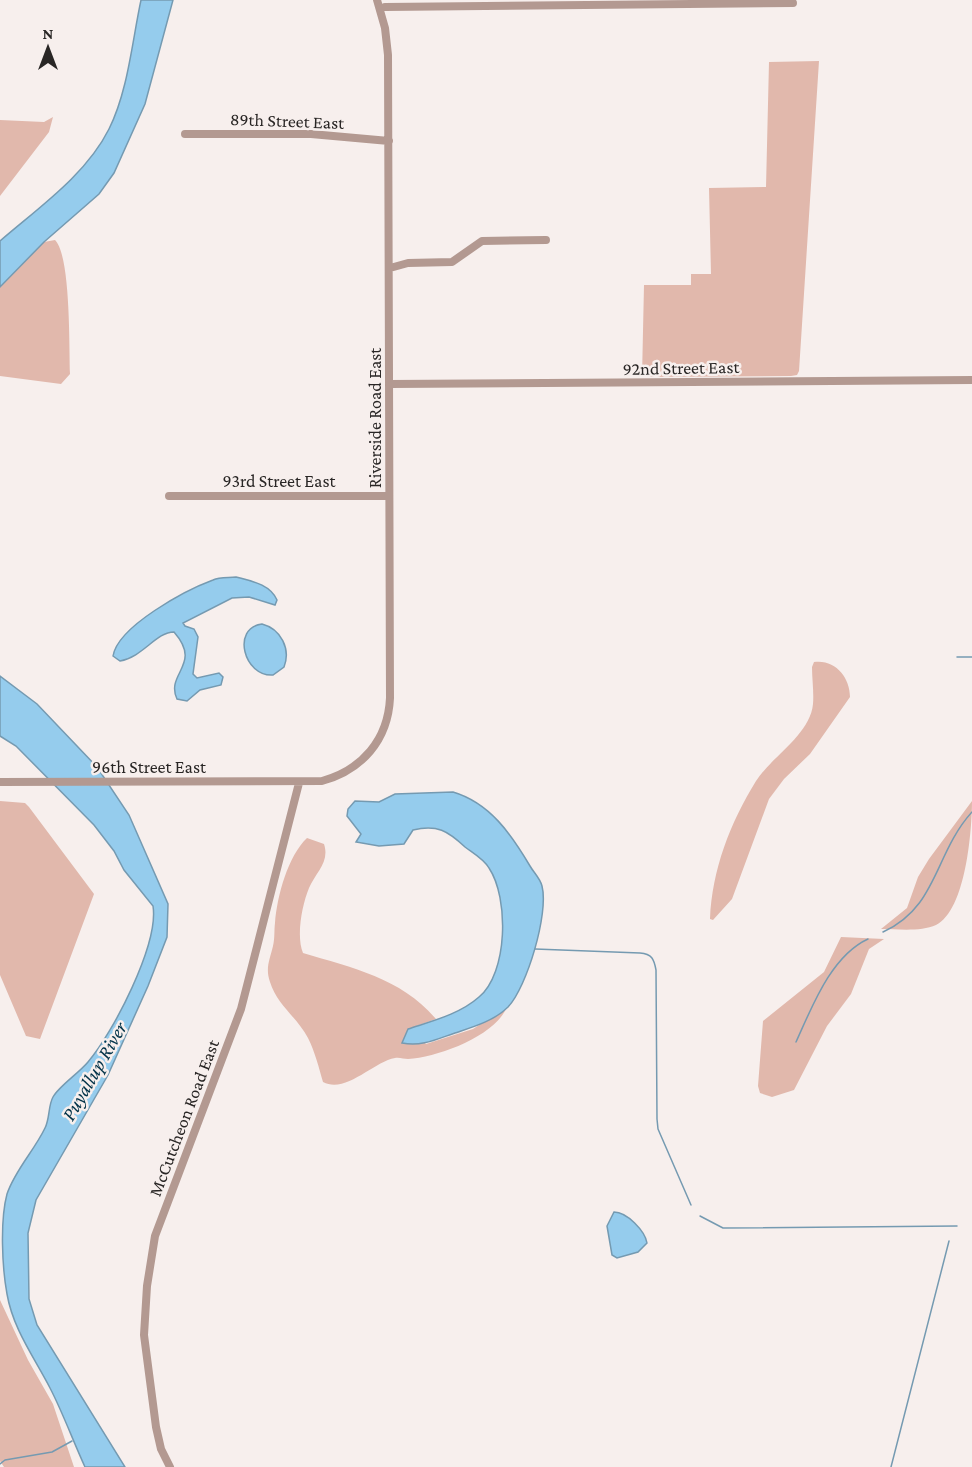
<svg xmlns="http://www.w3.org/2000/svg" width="972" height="1467" font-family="'Crimson Pro',serif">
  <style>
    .green { fill: #e1b8ac }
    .water { fill: #95cced; stroke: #759ab1; stroke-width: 1.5 }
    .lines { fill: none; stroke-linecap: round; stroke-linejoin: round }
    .stream { stroke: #759ab1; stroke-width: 1.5 }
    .minor { stroke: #b39991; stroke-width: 8 }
    .labels { text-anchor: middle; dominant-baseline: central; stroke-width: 5; stroke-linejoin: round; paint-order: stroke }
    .street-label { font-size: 18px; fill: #292625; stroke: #f7efed }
    .water-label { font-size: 20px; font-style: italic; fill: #023349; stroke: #f7efed }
  </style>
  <rect width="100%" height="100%" fill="#f7efed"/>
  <!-- green -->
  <path class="green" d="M819,61L799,371L797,375L791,376L642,377L644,285H691V274H711L709,188L766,187L769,62Z
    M53,117L49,132L0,196V120L44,122Z
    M55,240C71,256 69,348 70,374L61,384L0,376V287L44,242Z
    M814,662C835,659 850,677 850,697L810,754L784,779L769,799L732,899L713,920L710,919C712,870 730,823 756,781C772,756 810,735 813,704C814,692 812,679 812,667Z
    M0,801L25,803L29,807L94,894L40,1039L26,1036L0,975Z
    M972,801C972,830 966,910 936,925C921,932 897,929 881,929L907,908L918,877L929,859Z
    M307,838L324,844C330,862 316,872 309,888C302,905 296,936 303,953C353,968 401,978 436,1019L408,1029L426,1044L473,1029L507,1007C495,1036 439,1057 408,1059C404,1059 399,1057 395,1058C373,1062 346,1094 323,1082C319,1068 315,1052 308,1038C297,1017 277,1005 270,982C265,968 270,959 273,946C275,938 274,930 275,923C277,896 288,856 307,838Z
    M841,937L884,939L869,949L851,994L827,1026L794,1090L772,1097L760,1093L758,1086L763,1021L824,972Z
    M0,1300L28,1360L53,1404L74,1467H4L0,1461Z"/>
  <!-- water -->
  <path class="water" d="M141,0H173L145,104L114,173L99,194L44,242L0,287V241C38,208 86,175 109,129C128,91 132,42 141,0Z
    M236,577C251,581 270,584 277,600L275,605L249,597L232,598L183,623L185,626L194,629L198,637L193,674L197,678L219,673L223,677L221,685L200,690L187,701L177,699C165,673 203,665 174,632C156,632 143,657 120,661L113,656C118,626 186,590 213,580C220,577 229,578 236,577Z
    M262,624C281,629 291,649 284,667L273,675C244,677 231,628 262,624Z
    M0,676L37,704L97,767L129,815L168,904L167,937L148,986L108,1075L36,1200L28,1233L29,1299L37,1325L125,1467H85C73,1441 63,1413 50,1388C34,1357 13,1329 7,1294C2,1267 0,1220 7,1194C15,1170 34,1151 45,1128C50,1118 48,1106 53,1097C59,1086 79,1073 88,1062C113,1033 159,944 153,906L124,870L114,851L94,825L16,746L0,736Z
    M453,792C490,803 511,834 530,866C534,873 540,878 542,886C549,913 527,987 508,1007C494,1021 473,1027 455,1033C437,1039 422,1047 402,1043L408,1029C432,1021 460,1014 479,997C508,973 509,898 489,868C484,859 473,853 465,847C448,831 437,824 413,830L404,844L379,846L356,842L361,834L347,816L348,809L355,801L379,802L395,794Z
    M614,1212C627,1212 645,1231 647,1243L638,1252L617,1258L612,1255L607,1226Z"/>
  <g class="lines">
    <!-- stream -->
    <path class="stream" d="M957,657H972
      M883,932C938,907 934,854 972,812
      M535,949L640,953C652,954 654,959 656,970L657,1119L658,1129L691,1205
      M796,1042C812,1007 831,956 868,939
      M700,1216L723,1228L957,1226
      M0,1464L5,1460L52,1452L72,1441
      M891,1467L949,1241"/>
    <!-- minor -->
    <path class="minor" d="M385,7L793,3
      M185,134H311L389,141
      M390,268L408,263L452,262L482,241L546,240
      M390,384L972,380
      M169,496H389
      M0,782L322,781C362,770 388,740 390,698L388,55L385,28L377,0
      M170,1467L161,1449L156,1427L144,1335L147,1286L155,1236L241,1009L299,783"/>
  </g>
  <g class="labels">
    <!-- street labels -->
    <g class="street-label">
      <text transform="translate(287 121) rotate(2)">89th Street East</text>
      <text transform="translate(681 368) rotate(-1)">92nd Street East</text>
      <text transform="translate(375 418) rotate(-90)">Riverside Road East</text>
      <text x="279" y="481">93rd Street East</text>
      <text x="149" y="767">96th Street East</text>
      <text transform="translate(184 1118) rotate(-69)">McCutcheon Road East</text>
    </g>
    <!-- water labels -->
    <g class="water-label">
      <text transform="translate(94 1071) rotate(-60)">Puyallup River</text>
    </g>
  </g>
  <!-- north arrow -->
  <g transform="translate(48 48)" stroke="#f7efed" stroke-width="4.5" paint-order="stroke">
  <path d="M0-4.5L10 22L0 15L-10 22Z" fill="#292625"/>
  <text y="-9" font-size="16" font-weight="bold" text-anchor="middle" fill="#292625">N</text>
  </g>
</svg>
